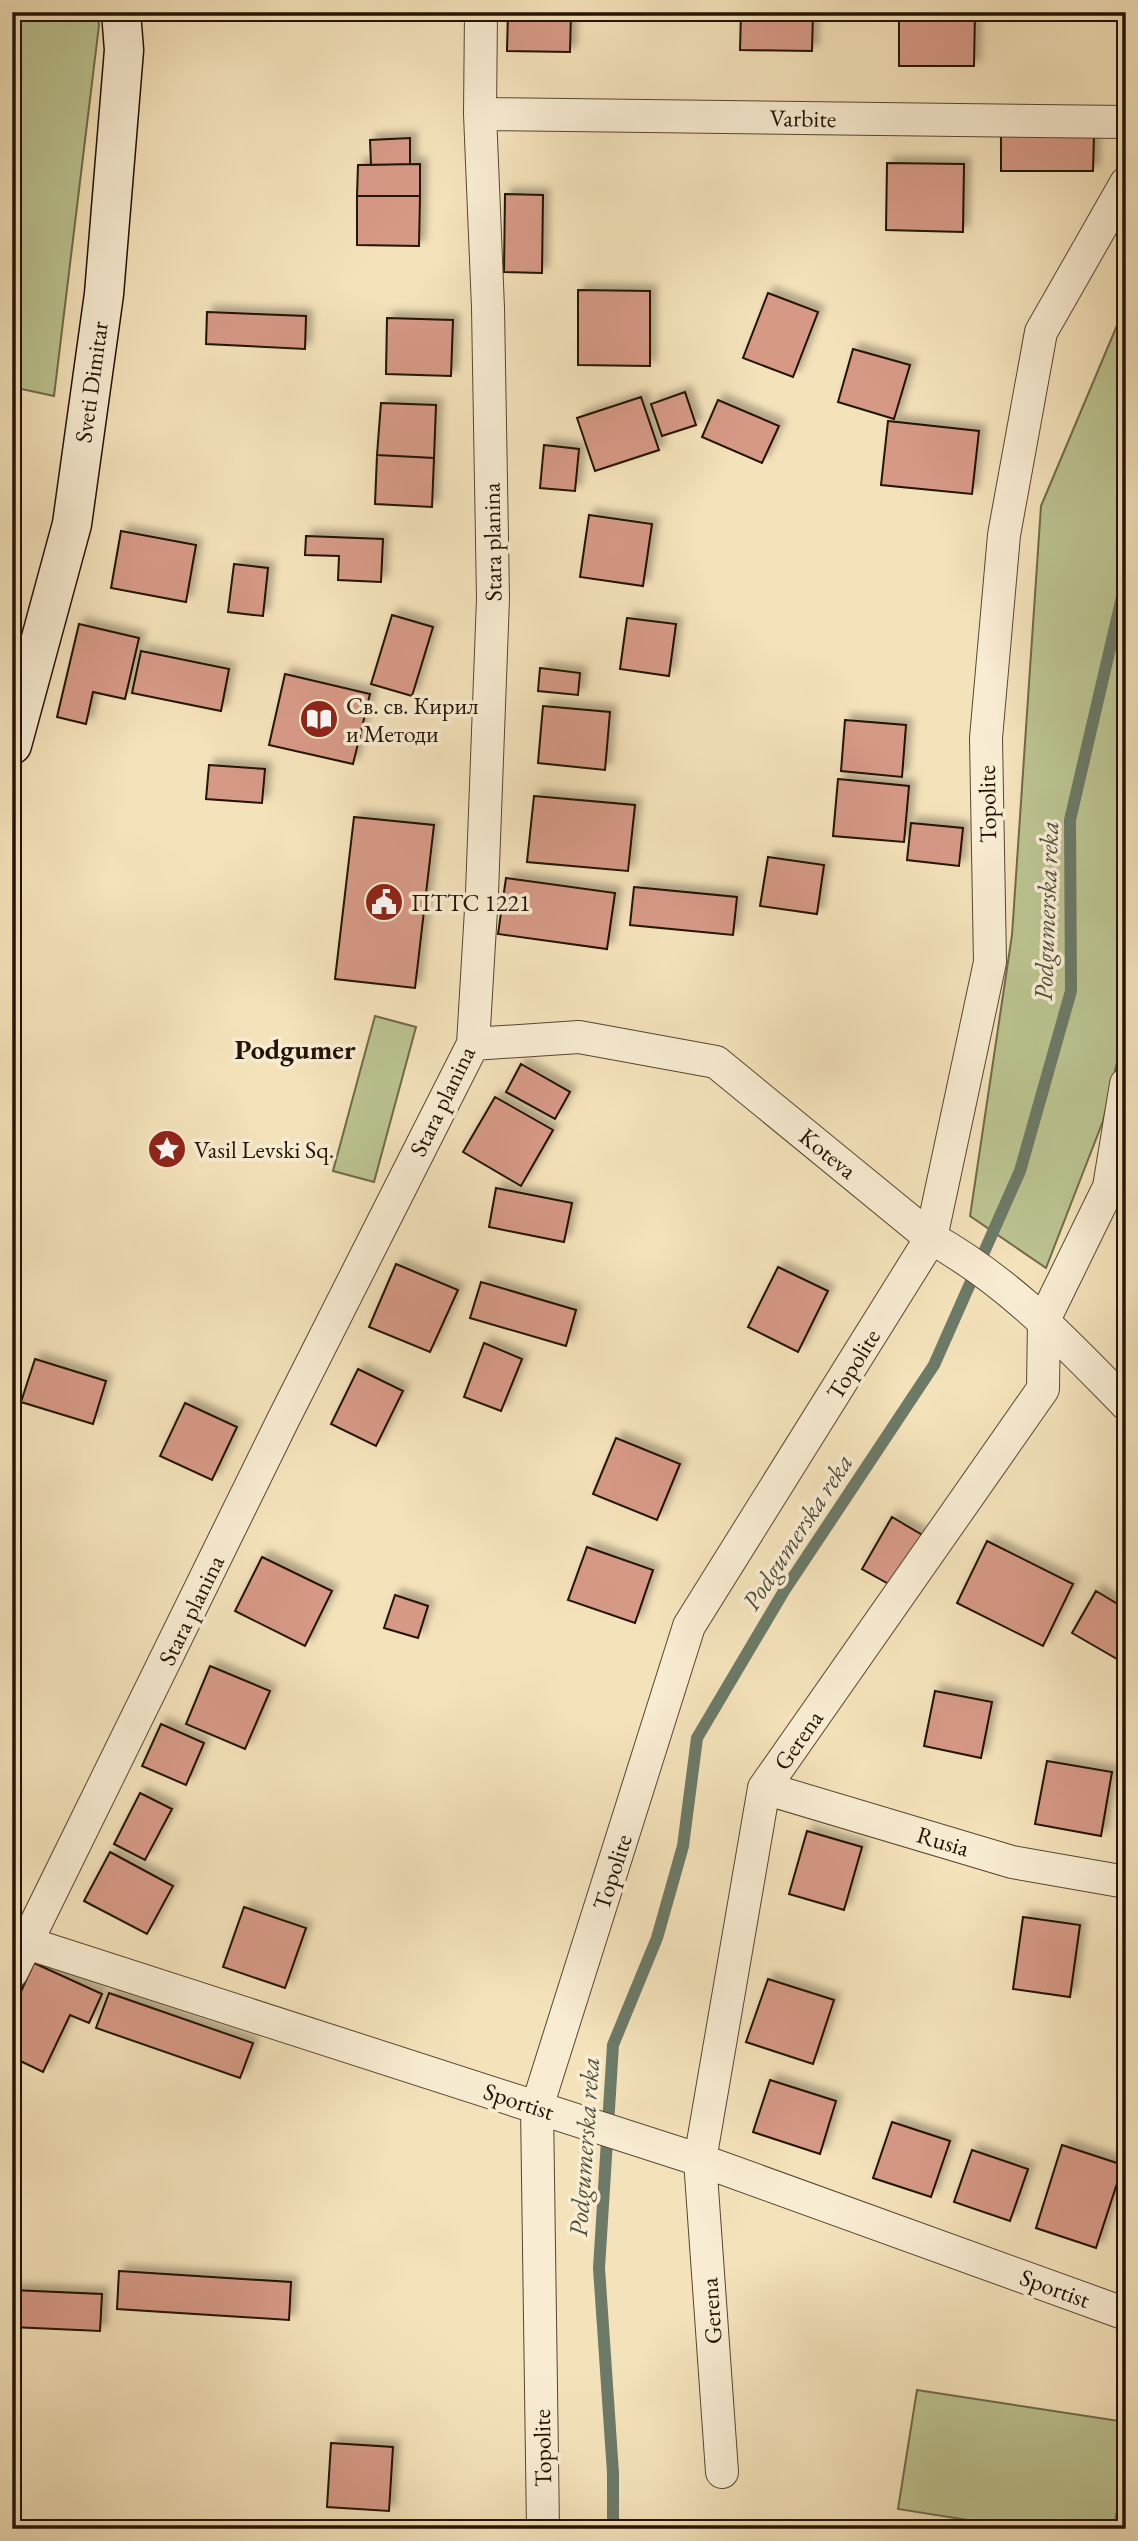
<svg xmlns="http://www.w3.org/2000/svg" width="1138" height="2541" font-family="'EB Garamond',serif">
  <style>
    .green { fill: #bbc390; stroke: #6f6a4a; stroke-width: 2 }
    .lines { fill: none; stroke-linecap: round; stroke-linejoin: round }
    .stream { stroke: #6c7a67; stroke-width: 12 }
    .building { fill: #d69986; stroke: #231203; stroke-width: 2; filter: url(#shadow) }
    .street-casing { stroke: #574631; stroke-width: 34 }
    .secondary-casing { stroke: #231203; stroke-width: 41 }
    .street { stroke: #f8ecd2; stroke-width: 32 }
    .secondary { stroke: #f8ecd2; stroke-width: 38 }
    .labels { text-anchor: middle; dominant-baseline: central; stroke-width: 7; stroke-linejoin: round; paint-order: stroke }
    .street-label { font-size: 24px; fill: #231203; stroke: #f8ecd2 }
    .poi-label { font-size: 24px; fill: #231203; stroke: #f8ecd2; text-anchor: start }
    .water-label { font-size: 26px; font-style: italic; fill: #4e4f3d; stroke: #f8ecd2 }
    .quarter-label { font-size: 28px; font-weight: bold; fill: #231203; stroke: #f8ecd2 }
  </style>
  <defs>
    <filter id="shadow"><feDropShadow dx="6" dy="-6" stdDeviation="3.5" flood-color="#0004"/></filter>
  </defs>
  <rect width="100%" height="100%" fill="#f4e2ba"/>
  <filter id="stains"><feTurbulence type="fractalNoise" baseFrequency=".00286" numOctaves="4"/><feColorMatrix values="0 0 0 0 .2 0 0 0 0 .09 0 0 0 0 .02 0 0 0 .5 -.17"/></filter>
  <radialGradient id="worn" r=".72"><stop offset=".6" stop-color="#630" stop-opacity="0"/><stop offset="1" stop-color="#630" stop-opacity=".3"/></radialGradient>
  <!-- green -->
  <path class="green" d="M12,12H97L99,25L54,396L12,387Z
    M1126,304V1025L1103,1121L1046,1268L970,1216L1012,935L1041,506Z
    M375,1016L416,1027L374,1182L333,1171Z
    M917,2390L1126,2422V2457L1114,2529H1024L898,2509Z"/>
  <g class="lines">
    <!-- stream -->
    <path class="stream" d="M613,2529V2473L599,2268L613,2045L657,1938L683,1846L697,1738L784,1591L934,1365L1020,1171L1071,991L1070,820L1126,580"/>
  </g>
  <!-- building -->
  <path class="building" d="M508,12H571L570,52L507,51Z
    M741,12H813L812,51L740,50Z
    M899,12H975L974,66H899Z
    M1001,134L1094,135L1093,171H1001Z
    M410,138V164L371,165L370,140Z
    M887,163L964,164L963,232L886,230Z
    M420,164V196H357L358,165Z
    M505,194L543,195L542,273L504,272Z
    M357,196H420L419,246L357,245Z
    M578,290L650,291V366L578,365Z
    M768,293L818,312L793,377L743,358Z
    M207,312L306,316L305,349L206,344Z
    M387,318L453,320L451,376L386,374Z
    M853,349L910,365L894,419L838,402Z
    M685,392L696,425L662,436L651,404Z
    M641,397L659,450L595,471L577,418Z
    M718,400L779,426L762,463L702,437Z
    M381,403L436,405L434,458L377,455Z
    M888,421L979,431L972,494L881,485Z
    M544,445L579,449L575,491L540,488Z
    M377,455L434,458L432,507L375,504Z
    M589,515L652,524L643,586L580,577Z
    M121,531L196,545L186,602L111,588Z
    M306,536L383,539L381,582L338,580L339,556L305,555Z
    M234,564L268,568L263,616L228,612Z
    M392,615L433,627L412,696L371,684Z
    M627,618L676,624L669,676L620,669Z
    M79,624L139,638L125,699L93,692L86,724L57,717Z
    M141,651L229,669L221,711L132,693Z
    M540,668L580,673L578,695L538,691Z
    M285,674L370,694L353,764L269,745Z
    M543,706L610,712L605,770L538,763Z
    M845,720L906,725L902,777L841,771Z
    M209,765L265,769L262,803L206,799Z
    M838,779L909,786L904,842L833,836Z
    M534,796L635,805L628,871L527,862Z
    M354,817L434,825L415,988L335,979Z
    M911,823L963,828L959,866L907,860Z
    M768,857L824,865L817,914L760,906Z
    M506,878L615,893L607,949L498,934Z
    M634,887L737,897L733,935L630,925Z
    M521,1064L570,1092L555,1119L506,1092Z
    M495,1097L553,1130L521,1186L463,1152Z
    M496,1188L572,1203L564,1242L489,1227Z
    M396,1264L458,1290L430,1352L369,1327Z
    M778,1267L828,1291L798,1352L748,1327Z
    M481,1282L576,1310L566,1346L470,1318Z
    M484,1343L522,1359L501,1411L464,1397Z
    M35,1359L106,1381L93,1424L21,1402Z
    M358,1369L403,1391L376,1446L331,1424Z
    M185,1403L237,1427L212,1480L160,1456Z
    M616,1438L680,1464L657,1520L593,1494Z
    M892,1517L924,1536L894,1587L862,1569Z
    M987,1541L1073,1584L1043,1646L957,1603Z
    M587,1547L653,1570L635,1623L568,1600Z
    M262,1557L332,1591L305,1646L235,1611Z
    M1096,1591L1126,1609V1644L1117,1659L1072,1633Z
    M395,1595L428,1606L418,1638L384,1628Z
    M210,1666L270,1691L245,1749L186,1724Z
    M935,1691L992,1702L981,1758L924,1746Z
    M161,1724L204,1743L186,1785L142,1766Z
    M1047,1761L1112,1772L1101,1836L1035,1824Z
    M140,1793L172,1809L145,1860L114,1844Z
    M807,1831L862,1847L844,1910L789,1894Z
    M110,1852L173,1886L147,1934L84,1901Z
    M244,1907L306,1928L285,1988L223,1967Z
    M1023,1917L1080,1925L1070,1997L1013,1989Z
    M34,1963L102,1994L89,2023L70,2015L43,2072L12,2057V2011Z
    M768,1979L834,2000L813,2064L746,2042Z
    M109,1993L253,2043L240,2078L96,2028Z
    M770,2080L836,2101L820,2154L753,2132Z
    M892,2122L950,2141L931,2197L873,2178Z
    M1062,2145L1123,2165L1096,2248L1036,2228Z
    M972,2150L1028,2169L1010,2221L954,2202Z
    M119,2271L291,2282L289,2320L117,2309Z
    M12,2290L102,2294L100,2331L12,2327Z
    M331,2443L393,2447L389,2511L327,2507Z"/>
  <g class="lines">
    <defs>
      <path id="street" d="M480,114L1126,122
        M473,1044L579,1037L716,1062L931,1238C1011,1283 1062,1339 1126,1404
        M764,1788L1012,1862L1126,1882
        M27,1943L700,2160L1126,2314
        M12,1972L283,1420L473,1044L482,893L493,598L488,308L480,114L481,12
        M722,2472L700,2160L764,1788L1043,1389L1044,1320L1109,1187L1126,1084
        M543,2529L537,2107L689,1626L931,1238L990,962L986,738L1004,535L1041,332L1126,183"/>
      <path id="secondary" d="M12,745L72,524L104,294L124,50L121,12"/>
    </defs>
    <!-- street casing -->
    <use href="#street" class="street-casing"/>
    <!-- secondary casing -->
    <use href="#secondary" class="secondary-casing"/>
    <!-- street -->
    <use href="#street" class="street"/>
    <!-- secondary -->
    <use href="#secondary" class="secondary"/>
  </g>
  <!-- icons -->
  <defs>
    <symbol id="library-disc" viewBox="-11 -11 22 22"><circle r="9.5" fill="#8f2418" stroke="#f8ecd2"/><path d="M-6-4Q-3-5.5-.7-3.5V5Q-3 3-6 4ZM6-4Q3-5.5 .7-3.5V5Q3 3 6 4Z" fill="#fff"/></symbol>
    <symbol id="civic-disc" viewBox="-11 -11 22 22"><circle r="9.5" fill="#8f2418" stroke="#f8ecd2"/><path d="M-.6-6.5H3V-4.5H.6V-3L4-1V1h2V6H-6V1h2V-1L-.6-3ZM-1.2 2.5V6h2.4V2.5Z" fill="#fff"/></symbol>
    <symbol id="sight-disc" viewBox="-11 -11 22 22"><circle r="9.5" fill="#8f2418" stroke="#f8ecd2"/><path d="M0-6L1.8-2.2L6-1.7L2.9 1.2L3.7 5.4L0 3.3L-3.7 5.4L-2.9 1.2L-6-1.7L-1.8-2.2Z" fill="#fff"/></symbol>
  </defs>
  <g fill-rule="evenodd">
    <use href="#library-disc" x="297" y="697" width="44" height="44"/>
    <use href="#civic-disc" x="362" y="880" width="44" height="44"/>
    <use href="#sight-disc" x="145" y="1127" width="44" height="44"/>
  </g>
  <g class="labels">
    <!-- street labels -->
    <g class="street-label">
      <text transform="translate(803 118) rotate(1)">Varbite</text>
      <text transform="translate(91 382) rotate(-82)">Sveti Dimitar</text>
      <text transform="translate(492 542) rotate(-91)">Stara planina</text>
      <text transform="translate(987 804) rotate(-91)">Topolite</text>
      <text transform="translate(442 1101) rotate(-64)">Stara planina</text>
      <text transform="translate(828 1153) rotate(39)">Koteva</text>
      <text transform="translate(853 1364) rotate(-58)">Topolite</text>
      <text transform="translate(191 1610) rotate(-64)">Stara planina</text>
      <text transform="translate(798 1740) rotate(-55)">Gerena</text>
      <text transform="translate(943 1841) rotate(17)">Rusia</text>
      <text transform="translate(612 1872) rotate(-72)">Topolite</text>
      <text transform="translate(519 2101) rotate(18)">Sportist</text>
      <text transform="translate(1055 2288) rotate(20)">Sportist</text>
      <text transform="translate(711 2311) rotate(-94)">Gerena</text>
      <text transform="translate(542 2448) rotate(-91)">Topolite</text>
    </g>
    <!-- poi labels -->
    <g class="poi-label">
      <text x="346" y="705">Св. св. Кирил<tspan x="346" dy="28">и Методи</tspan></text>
      <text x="411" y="902">ПТТС 1221</text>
      <text x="194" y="1149">Vasil Levski Sq.</text>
    </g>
    <!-- water labels -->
    <g class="water-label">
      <text transform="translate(1046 911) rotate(-88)">Podgumerska reka</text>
      <text transform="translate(797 1532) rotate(-57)">Podgumerska reka</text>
      <text transform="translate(584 2147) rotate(-86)">Podgumerska reka</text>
    </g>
    <!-- quarter labels -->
    <g class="quarter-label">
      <text x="295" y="1049">Podgumer</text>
    </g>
  </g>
  <!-- margin -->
  <rect width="1138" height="2541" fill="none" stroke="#f4e2ba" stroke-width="42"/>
  <rect x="14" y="14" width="1110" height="2513" fill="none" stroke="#231203" stroke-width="3.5"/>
  <rect x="21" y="21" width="1096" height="2499" fill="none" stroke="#231203" stroke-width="2"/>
  <rect width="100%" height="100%" filter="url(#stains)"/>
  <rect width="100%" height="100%" fill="url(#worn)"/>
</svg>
